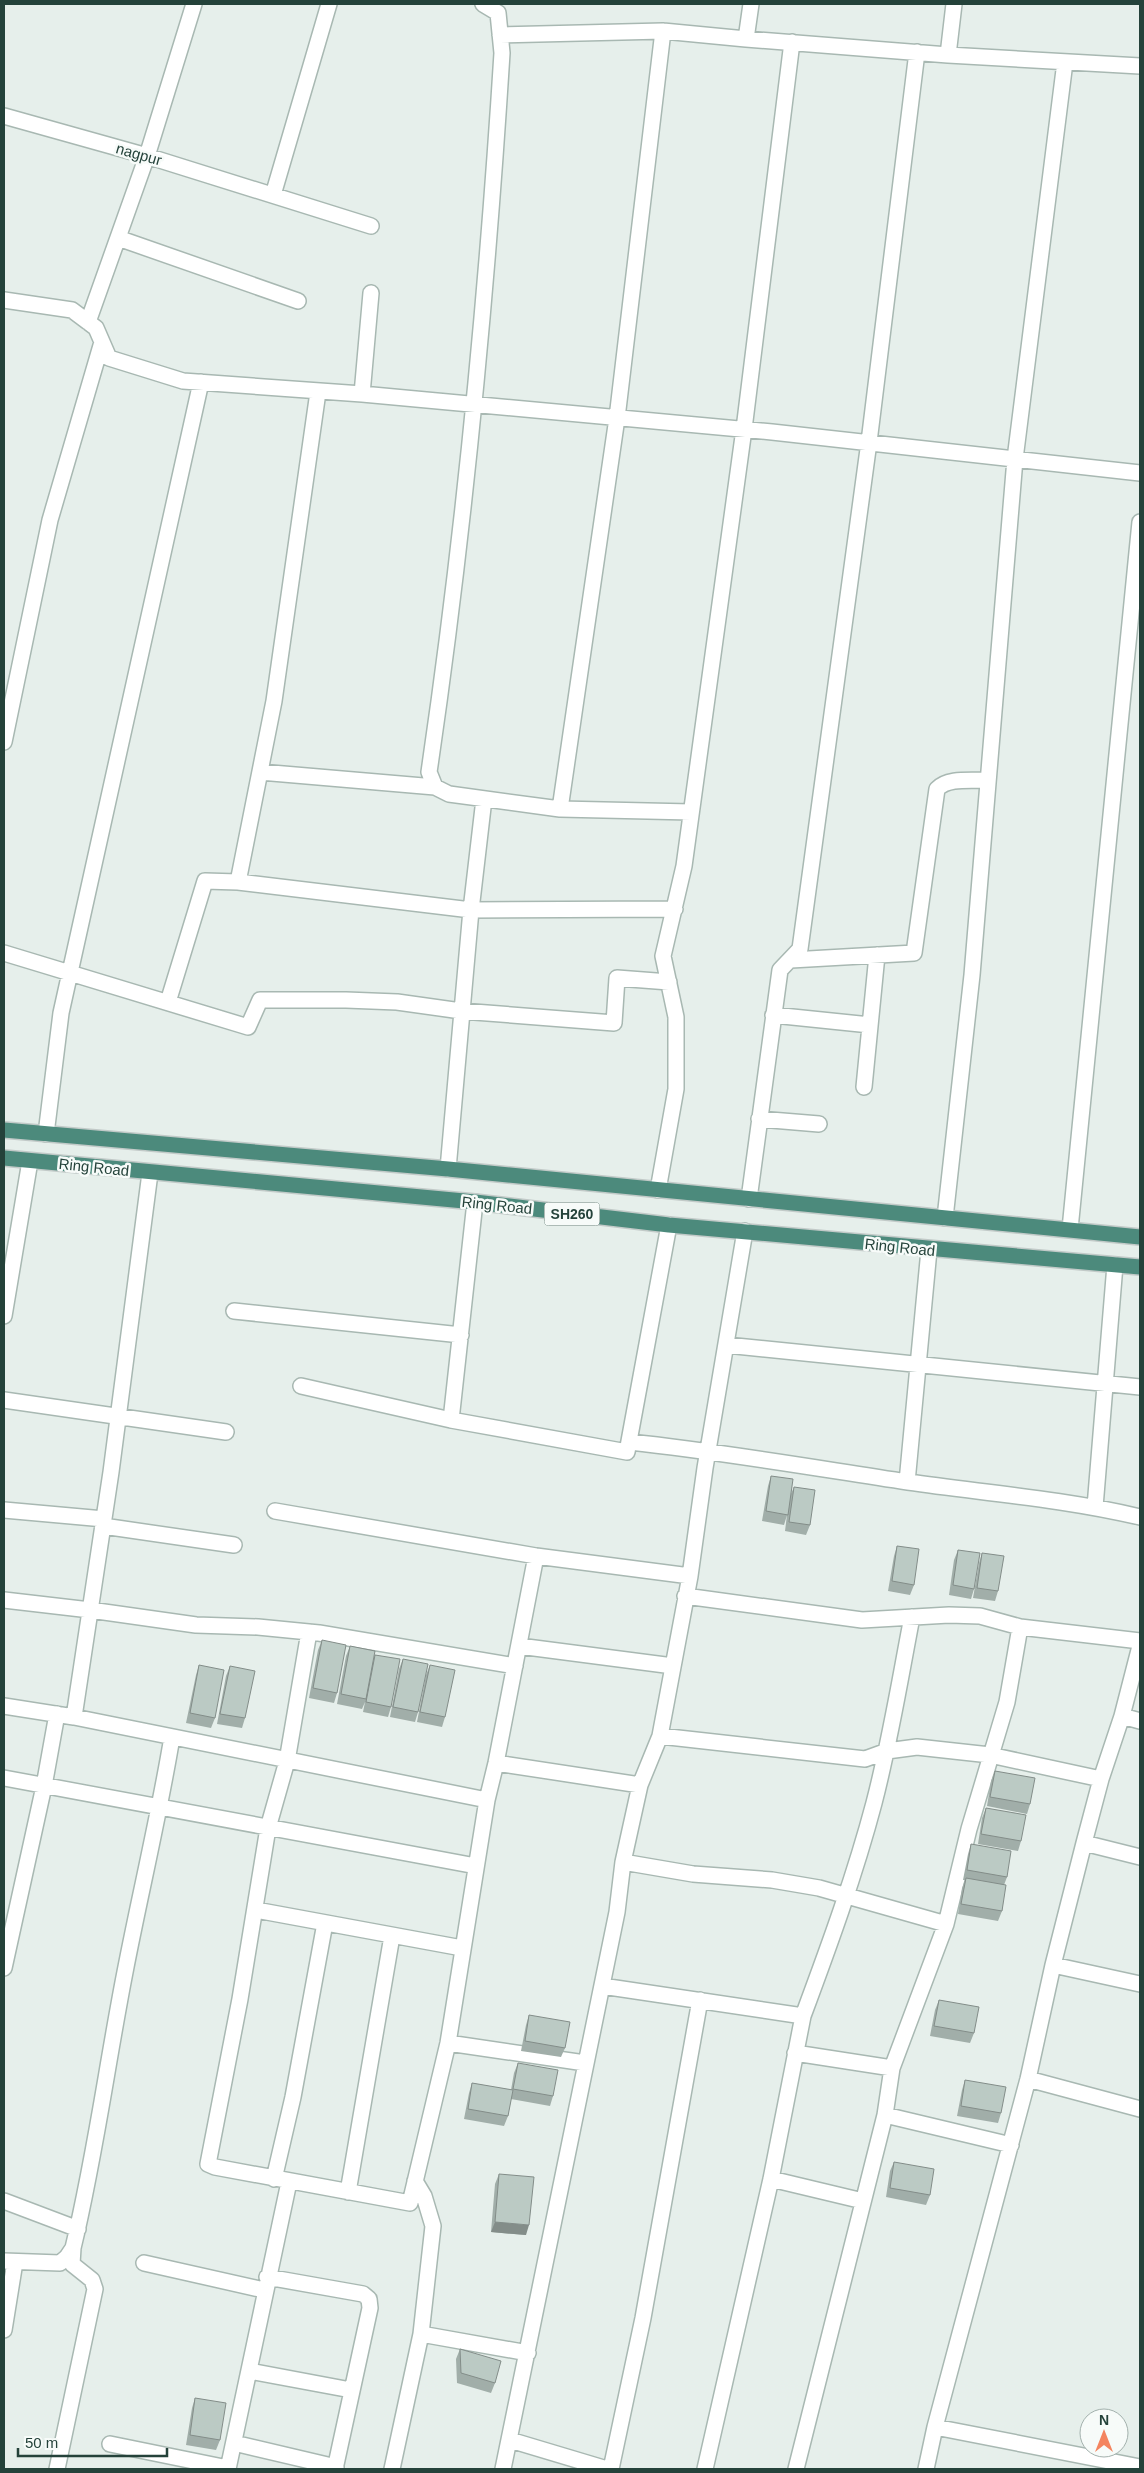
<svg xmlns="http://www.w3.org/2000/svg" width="1144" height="2473" font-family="Helvetica,sans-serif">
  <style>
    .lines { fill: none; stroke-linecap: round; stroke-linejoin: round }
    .minor-casing { stroke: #a8b8b2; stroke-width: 18 }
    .trunk-casing { stroke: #c2cac8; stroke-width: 18 }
    .minor { stroke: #fff; stroke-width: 15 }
    .trunk { stroke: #4c8a7c; stroke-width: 15 }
    .wall { fill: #a1aea9 }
    .shaded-wall { fill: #838d89 }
    .building { fill: #bbcac4; stroke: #838d89 }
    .labels { text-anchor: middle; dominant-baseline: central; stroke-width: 5; stroke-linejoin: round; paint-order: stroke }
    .shield { fill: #f7fbf9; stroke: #637a73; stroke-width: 1 }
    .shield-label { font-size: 14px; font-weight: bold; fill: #24423a }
    .street-label { font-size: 15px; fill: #24423a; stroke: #f7fbf9 }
  </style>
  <rect width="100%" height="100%" fill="#e6efeb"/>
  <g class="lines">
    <defs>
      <path id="minor" d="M483,4L498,13L502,53C487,293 464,534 429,772L435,787L449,794L560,809L617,418L663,31L500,35
        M663,31L746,39L751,4
        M746,39L948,55L954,4
        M948,55L1140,66
        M4,116L147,156L371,226
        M273,195L329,4
        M118,238L298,301
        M4,300L72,310L96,328L109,358L183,381L362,394L772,432L1140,473
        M88,322L147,156L194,4
        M318,392L274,701L238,882L471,910L484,799
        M362,394L371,293
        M4,742L50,520L102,342
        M260,772L435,787
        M560,809L691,812
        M4,953L248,1027L260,1000H346L397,1002L461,1011L614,1023L617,978L669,982
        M791,960L914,953L937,789C948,777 972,781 987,780
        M168,1002L205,881L238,882
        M773,1015L870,1025
        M864,1087L877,955
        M759,1119L819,1124
        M46,1134L61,1013L201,382
        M448,1169L471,910L675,909
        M658,1190L676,1089V1017L663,956L684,866L744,429L792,42
        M749,1199L780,970L800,949L869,442L917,52
        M475,1202L451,1420L627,1452L669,1225
        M945,1218L972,975L1015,459L1065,62
        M1070,1229L1140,522
        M234,1311L461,1335
        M4,1316L30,1161
        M726,1345L1140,1387
        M301,1386L451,1420
        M4,1400L226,1432
        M630,1442C723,1452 815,1468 908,1482C985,1493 1064,1499 1140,1517
        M907,1482L929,1250
        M1095,1507L1115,1265
        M4,1510L104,1519
        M275,1511L536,1556L690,1576
        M103,1526L234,1545
        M685,1596L862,1620L949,1615L980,1616L1020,1627
        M4,1600L90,1610L196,1625L258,1627L319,1633L515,1666
        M309,1632L287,1761L268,1828L240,1999L208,2164L215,2167L410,2203L448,2043L487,1800L496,1763L536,1556
        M519,1646L673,1666
        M4,1706L74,1717L487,1800
        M1122,1716L1140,1721
        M74,1717L111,1472L150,1173
        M660,1736L865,1759L887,1751L917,1747L990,1755L1101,1779
        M496,1763L640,1785
        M4,1778L476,1866
        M1084,1843L1140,1857
        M623,1862L693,1874L772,1880L819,1888L946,1924
        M256,1910L462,1948
        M1053,1965L1140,1984
        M4,1968L44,1786L57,1714
        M602,1986L803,2016C829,1946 855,1875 874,1803C890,1742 900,1679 912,1617
        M448,2043L585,2063
        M795,2053L892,2068
        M1028,2079L1140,2109
        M885,2115L1011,2145
        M274,2179L293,2097L325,1923
        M771,2179L863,2201
        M415,2181L424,2196L433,2226L421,2334
        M348,2192L392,1936
        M4,2201L78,2229
        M4,2261L60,2263L67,2257L73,2248C95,2157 107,2064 125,1972C140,1894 159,1816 172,1737
        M144,2263L264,2290
        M267,2277L363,2294L369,2299L370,2308L335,2469
        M4,2330L15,2262
        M249,2371L351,2390
        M935,2427L1140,2467
        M510,2440L607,2469
        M234,2443L336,2467
        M110,2444L228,2468
        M57,2469L95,2289L92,2280L72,2264L73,2248
        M228,2469L289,2182
        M392,2469L421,2334L528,2353
        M503,2469L617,1912L623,1862L640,1785L660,1736L690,1576L705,1468L745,1231
        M611,2469L643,2318L700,2000
        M705,2469L771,2179L803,2016
        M796,2469L885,2115L892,2068L946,1924L969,1829L1007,1702L1020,1627L1140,1641
        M926,2469L935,2427L1028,2079L1053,1965L1084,1843L1101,1779L1122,1716L1140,1646"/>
      <path id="trunk" d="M4,1130L448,1169L1140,1237
        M4,1158L475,1202L669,1225L1140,1267"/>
    </defs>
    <!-- minor casing -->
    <use href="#minor" class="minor-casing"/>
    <!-- trunk casing -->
    <use href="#trunk" class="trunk-casing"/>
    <!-- minor -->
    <use href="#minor" class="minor"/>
    <!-- trunk -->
    <use href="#trunk" class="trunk"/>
  </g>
  <!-- wall -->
  <path class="wall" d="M771,1476L790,1496L794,1487L810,1525L806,1535L785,1531L787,1515L784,1525L762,1521L768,1486Z
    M897,1546L914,1585L910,1595L888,1591L894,1556Z
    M958,1550L974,1589L971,1599L949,1595L954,1560Z
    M982,1553L998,1591L995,1601L973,1598L979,1563Z
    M322,1640L337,1693L334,1703L309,1698L318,1650Z
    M350,1646L373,1662L375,1655L391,1707L388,1717L363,1712L365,1702L362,1709L337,1704L346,1656Z
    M403,1659L418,1712L415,1722L390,1717L399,1669Z
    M199,1665L215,1718L211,1728L186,1723L196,1675Z
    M430,1665L445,1717L442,1727L417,1722L426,1675Z
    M230,1666L245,1718L242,1728L217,1724L226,1676Z
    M995,1771L1030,1804L1027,1814L987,1806L991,1781Z
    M986,1808L1021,1841L1018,1851L978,1844L982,1818Z
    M971,1844L1007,1877L1004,1885L1002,1911L998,1921L958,1914L962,1888L965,1880H963L968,1854Z
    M939,2000L974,2033L970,2043L930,2036L935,2010Z
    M529,2015L565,2048L561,2057L521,2051L526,2025Z
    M518,2063L553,2096L550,2106L511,2099L508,2116L504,2126L464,2119L469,2093L472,2083L511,2090L514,2073Z
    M965,2080L1001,2113L998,2123L957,2116L962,2090Z
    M894,2162L930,2195L926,2205L886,2197L890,2171Z
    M499,2174L526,2235L491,2232L495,2184Z
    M460,2349L495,2383L491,2393L457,2383L456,2359Z
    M195,2398L220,2440L216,2450L186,2445L192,2408Z"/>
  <!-- shaded-wall -->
  <path class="shaded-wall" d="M495,2222L529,2225L526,2235L491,2232Z"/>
  <!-- building -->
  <path class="building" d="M771,1476L793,1479L788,1515L766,1511Z
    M794,1487L815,1490L810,1525L789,1522Z
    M897,1546L919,1549L914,1585L892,1581Z
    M958,1550L980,1553L974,1589L953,1585Z
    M982,1553L1004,1556L998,1591L977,1588Z
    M322,1640L346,1645L337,1693L313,1688Z
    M350,1646L375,1651L366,1699L341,1694Z
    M375,1655L400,1659L391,1707L366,1702Z
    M403,1659L428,1664L418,1712L393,1707Z
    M199,1665L224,1670L215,1718L190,1713Z
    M430,1665L455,1670L445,1717L420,1712Z
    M230,1666L255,1671L245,1718L220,1714Z
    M995,1771L1035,1778L1030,1804L990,1797Z
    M986,1808L1026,1815L1021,1841L981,1834Z
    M971,1844L1011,1851L1007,1877L967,1870Z
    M966,1878L1006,1885L1002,1911L961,1904Z
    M939,2000L979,2007L974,2033L934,2026Z
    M529,2015L570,2022L565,2048L525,2041Z
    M518,2063L558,2070L553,2096L513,2089Z
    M965,2080L1006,2087L1001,2113L961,2106Z
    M472,2083L513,2090L508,2116L468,2109Z
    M894,2162L934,2169L930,2195L890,2188Z
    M499,2174L534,2177L529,2225L495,2222Z
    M460,2349L501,2361L495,2383L461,2373Z
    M195,2398L226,2403L220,2440L190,2435Z"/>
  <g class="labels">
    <!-- shield labels -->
    <rect class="shield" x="544.5" y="1202.5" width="55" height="23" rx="4"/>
    <g class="shield-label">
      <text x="572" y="1214">SH260</text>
    </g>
    <!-- street labels -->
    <g class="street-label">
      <text transform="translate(139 154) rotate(16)">nagpur</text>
      <text transform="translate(94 1167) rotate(6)">Ring Road</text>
      <text transform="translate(497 1205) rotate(6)">Ring Road</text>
      <text transform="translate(900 1247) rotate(6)">Ring Road</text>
    </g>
  </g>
  <!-- border -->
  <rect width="1144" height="2473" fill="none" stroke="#24423a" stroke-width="10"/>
  <!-- north arrow -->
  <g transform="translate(1104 2433)"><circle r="24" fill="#f7fbf9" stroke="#a3b1ad"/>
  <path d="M0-4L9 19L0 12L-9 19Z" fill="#f4845f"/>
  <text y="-8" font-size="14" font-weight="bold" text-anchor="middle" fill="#24423a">N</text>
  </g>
  <!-- scale -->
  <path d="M18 2448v8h149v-8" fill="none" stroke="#24423a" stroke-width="2.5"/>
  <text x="25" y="2448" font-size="15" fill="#24423a" stroke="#f7fbf9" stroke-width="4" paint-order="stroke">50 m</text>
</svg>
